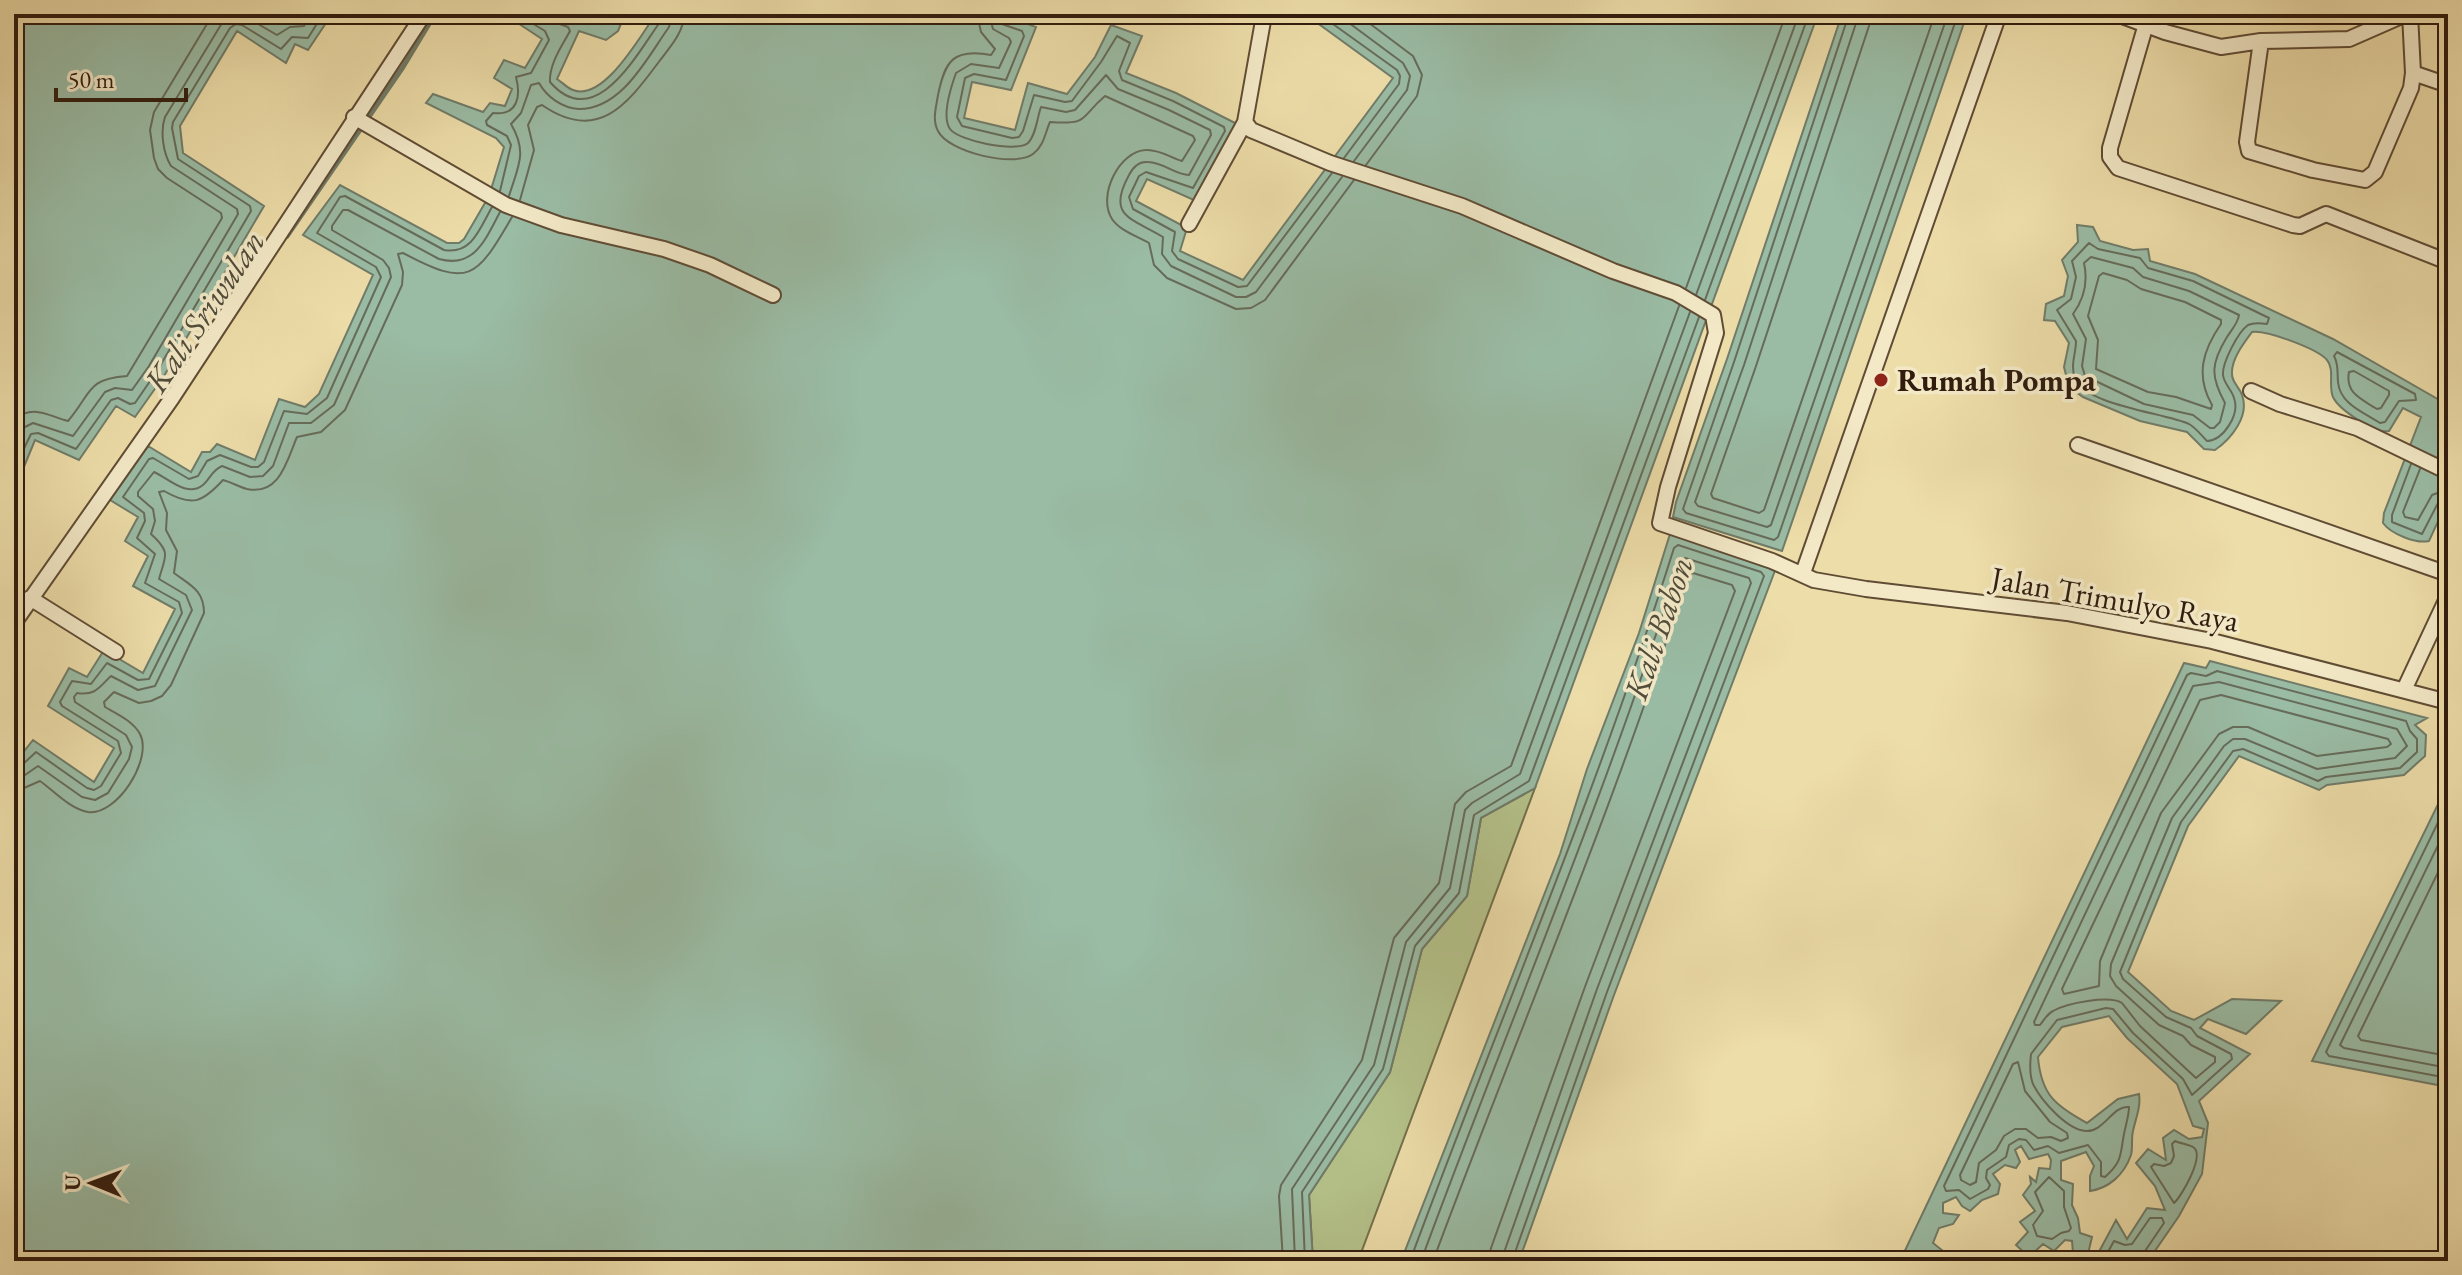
<svg xmlns="http://www.w3.org/2000/svg" width="2462" height="1275" font-family="'EB Garamond',serif">
  <style>
    .green { fill: #b5c28a; stroke: #736f4c; stroke-width: 2 }
    .water { fill: #9abca5; stroke: #707c69; stroke-width: 2 }
    .lines { fill: none; stroke-linecap: round; stroke-linejoin: round }
    .shore { stroke: #666c5a; stroke-width: 2 }
    .stream { stroke: #707c69; stroke-width: 5 }
    .minor-casing { stroke: #604c35; stroke-width: 18 }
    .minor { stroke: #f3e9c7; stroke-width: 14 }
    .poi-dot { fill: #8f2418; stroke: #f3e9c7; stroke-width: 3 }
    .labels { text-anchor: middle; dominant-baseline: central; stroke-width: 7; stroke-linejoin: round; paint-order: stroke }
    .poi-label { font-size: 32px; font-weight: bold; fill: #311c0e; stroke: #f3e9c7; text-anchor: start }
    .street-label { font-size: 32px; fill: #311c0e; stroke: #f3e9c7 }
    .water-label { font-size: 34px; font-style: italic; fill: #504c3b; stroke: #f3e9c7 }
  </style>
  <rect width="100%" height="100%" fill="#eddda9"/>
  <filter id="stains"><feTurbulence type="fractalNoise" baseFrequency=".0025" numOctaves="4"/><feColorMatrix values="0 0 0 0 .2 0 0 0 0 .09 0 0 0 0 .02 0 0 0 .5 -.17"/></filter>
  <radialGradient id="worn" r=".72"><stop offset=".6" stop-color="#630" stop-opacity="0"/><stop offset="1" stop-color="#630" stop-opacity=".3"/></radialGradient>
  <!-- green -->
  <path class="green" d="M1535,788L1358,1261H1313L1309,1195L1390,1072L1422,949L1467,896L1481,818Z"/>
  <!-- water -->
  <path class="water" d="M14,14H332L308,50L295,44L286,63L237,31L180,126L183,153L264,206L164,376L135,417L116,406L79,460L35,440L14,491Z
    M504,14H555L566,19L569,14H625L618,31L606,40L579,31L557,79C562,82 567,88 573,90C604,102 640,36 656,14H1000L1036,27L1011,90L972,82L964,118L1015,130L1028,83L1067,94L1095,57L1111,25L1142,36L1126,73L1176,93L1237,124L1196,201L1147,179L1136,201L1187,228L1180,251L1243,280L1393,78L1305,14H1818L1535,788L1481,818L1467,896L1422,949L1390,1072L1309,1195L1313,1261H14V759L17,760L33,740L94,782L114,748L48,706L69,668L87,677L104,650L143,673L175,609L133,586L148,556L125,541L138,517L110,500L148,446L191,472L202,452H210L217,444L255,460L279,399L305,407L319,394L373,275L303,235L340,185L447,243H459L464,239L489,196L504,147L496,138L426,103L433,94L483,112L490,103L505,106L512,89L494,78L504,60L525,68L542,39Z
    M1842,14H1967L1782,551L1673,517L1676,502L1727,359Z
    M2077,225L2093,227L2100,241L2133,250L2148,249L2150,261L2195,274L2333,339L2448,405V500L2429,541C2416,544 2391,534 2383,523L2384,513L2421,417L2403,408L2389,431C2376,434 2339,410 2333,397C2328,386 2335,369 2327,360C2318,349 2267,330 2252,332C2244,343 2232,358 2232,372C2231,382 2239,386 2242,395C2250,416 2231,439 2215,450L2204,449L2187,432L2140,421L2083,397L2069,387L2064,367L2069,343L2055,321L2044,320L2046,304L2064,296L2068,276L2062,260L2078,242Z
    M1670,534L1776,568L1614,995L1519,1261H1401L1560,854L1587,769L1639,633Z
    M2210,661L2427,718L2415,725L2426,735L2425,756L2404,775L2327,785L2319,790L2239,756L2188,826L2128,972L2171,1011L2194,1020L2232,999L2281,1001L2246,1034L2208,1019L2200,1028L2250,1054L2199,1101L2208,1123L2202,1174L2179,1216L2148,1261H2094L2116,1220L2127,1239L2147,1208L2165,1210L2155,1186L2136,1163L2148,1149L2166,1160L2163,1138L2174,1130L2189,1139L2202,1137L2204,1129L2193,1126L2177,1084L2127,1038L2109,1016L2062,1027L2038,1057C2041,1095 2056,1106 2087,1123L2118,1099L2139,1094C2141,1107 2136,1117 2133,1131C2131,1139 2133,1148 2131,1155C2124,1175 2109,1188 2090,1191V1176L2094,1166L2086,1152L2061,1161V1180L2073,1184L2072,1205L2078,1218L2080,1233L2092,1237L2088,1254L2081,1259L2073,1253L2072,1241L2065,1240L2054,1251L2043,1244L2029,1257L2016,1245L2028,1232L2020,1222L2035,1211L2023,1195L2031,1184L2030,1177L2036,1182L2039,1168L2050,1169L2051,1160L2048,1154L2029,1159L2021,1146L2015,1150L2020,1162L2016,1168L2005,1165L1993,1174L2000,1184L1998,1194L1982,1200L1970,1211L1962,1206L1956,1197L1943,1203V1213L1959,1215L1953,1224L1939,1228L1933,1243L1948,1255L1949,1261H1900L2184,663L2206,668Z
    M2448,784V1087L2312,1061Z"/>
  <g class="lines">
    <!-- shore -->
    <path class="shore" d="M241,14L277,35L290,27L304,26L311,14
      M554,14L557,23L568,27L570,31C562,46 549,64 550,82C595,134 637,54 660,22L662,14
      M977,14L981,32L995,49L991,55C953,48 945,61 938,95C936,108 932,120 938,131C948,152 1014,168 1033,154C1044,146 1045,133 1050,122C1090,125 1079,118 1105,96L1193,136L1195,140L1182,161C1171,158 1159,149 1146,150C1119,151 1097,196 1112,219C1120,231 1137,236 1149,243L1154,265L1167,278L1236,309L1251,308L1265,300L1354,180
      M989,14L993,29L1009,38L1011,42L999,68L971,64L956,73C951,87 941,116 950,129C959,141 1016,153 1028,143C1036,135 1037,118 1041,107L1066,112L1075,110L1106,75L1118,89L1169,110L1210,130L1211,135L1189,175C1175,175 1163,162 1148,162C1139,161 1133,167 1129,175C1106,217 1132,218 1163,237L1162,254L1171,266L1236,297H1246L1256,292L1342,177
      M999,14L1002,24L1022,31L1024,36L1006,80L974,74L965,78L957,117L962,126L1012,138L1019,137L1023,131L1034,95L1065,102L1072,101L1101,62L1117,36L1130,43L1119,71L1122,80L1173,101L1224,127L1225,131L1193,188L1146,172L1139,176L1129,197L1133,209L1175,232L1172,251L1178,259L1238,287L1247,286L1332,173
      M1319,14L1397,70L1400,76L1399,84L1344,158
      M1337,14L1403,63L1410,76L1407,90L1354,161
      M1357,14L1413,56L1422,75L1417,96L1366,165
      M1849,14L1734,362L1683,509L1686,513L1774,540L1778,537L1958,14
      M1859,14L1744,365L1695,502L1698,506L1767,527L1771,525L1948,14
      M1871,14L1869,26L1755,369L1711,494L1713,498L1759,513L1764,510L1935,14
      M500,191L511,145L507,136L487,125L486,121L493,113C518,116 521,96 516,77L531,73L549,40L545,31L517,14
      M509,196C518,166 528,153 511,124L521,113L531,85L539,83C547,97 562,108 579,109C622,109 647,58 669,27L672,14
      M520,200L534,150L528,125L537,107L542,105C597,143 626,106 658,63C669,48 684,33 684,14
      M2089,243L2098,249L2140,258L2148,268L2193,281L2269,318L2267,324C2261,323 2254,322 2248,325C2238,332 2222,363 2223,375C2224,384 2232,390 2234,398C2240,414 2224,440 2207,441C2201,435 2196,428 2189,424C2165,413 2084,405 2075,378C2070,365 2076,354 2076,341L2057,310L2071,299L2076,277L2072,261Z
      M2091,257L2133,268L2143,277L2189,291L2239,315C2238,323 2232,329 2227,337C2211,363 2210,376 2225,403L2220,422L2214,428H2210L2193,415L2144,404L2085,376L2082,366L2086,339L2073,314C2084,299 2088,281 2084,263Z
      M2103,273L2127,280L2141,289L2185,302L2221,320V324C2203,350 2195,375 2212,405L2211,409L2176,397L2148,392L2096,369L2098,340L2088,316L2099,276Z
      M1686,288L1786,14
      M1696,295L1799,14
      M1705,300L1809,14
      M2337,352L2415,394L2416,400L2399,401L2385,422L2380,423C2363,412 2340,404 2338,382C2337,372 2339,365 2334,356Z
      M2354,371L2389,391V395L2381,408L2377,409C2361,399 2345,393 2349,372Z
      M14,419C34,404 48,416 68,421C92,393 86,379 127,376L222,218L221,213L167,178L158,169L154,158L150,130L154,112L213,14
      M14,443L21,429L33,423L73,436L105,392L115,388L132,390L149,366L238,214L237,209L171,166C163,153 160,131 165,117L222,23L235,14
      M2411,464L2392,515V522L2422,534L2438,503L2448,499
      M14,469L31,434L38,433L76,449L111,400L118,398L130,404L135,403L157,371L251,211L250,206L178,159L172,128L173,122L230,28L236,24L242,25L281,49L292,37L308,38L323,14
      M2420,469L2403,512L2405,517L2418,520L2432,495L2448,489
      M2217,671L2406,721L2410,731L2417,739V752L2400,768L2326,777L2318,781L2243,749L2233,751L2181,822L2120,972L2123,979L2166,1017L2191,1028L2197,1036L2231,1054L2232,1059L2192,1095L2183,1079L2133,1033L2113,1009L2106,1008L2057,1020L2031,1054C2030,1063 2029,1077 2034,1086C2042,1101 2067,1130 2086,1131C2104,1132 2113,1105 2129,1107C2129,1115 2126,1124 2124,1134C2120,1154 2123,1161 2105,1177L2101,1176V1162L2088,1145L2059,1153L2048,1146L2034,1150L2026,1140L2019,1139L2009,1145L2006,1157L1987,1170L1986,1178L1990,1185L1988,1189L1970,1199L1959,1190L1946,1191L1944,1186L2187,675L2191,673L2206,676Z
      M2219,682L2397,729L2407,746L2395,758L2317,769L2245,739H2233L2224,746L2172,818L2111,964L2110,976L2116,986L2159,1025L2183,1036L2191,1045L2215,1057V1062L2196,1078L2140,1026L2122,1003C2109,995 2067,1003 2053,1011C2047,1014 2044,1020 2040,1025H2035L2034,1022L2193,686Z
      M2221,695L2388,739L2391,744L2387,747L2317,756L2248,727H2233L2219,734L2161,813L2100,961L2099,986L2064,994L2062,989L2200,700Z
      M14,767L21,766L36,752L87,788L94,790L101,786L121,753L118,741L62,706L60,702L72,681L91,684L107,663L138,680L149,679L182,613L179,602L145,583L155,554L137,538L145,521L144,513L123,497L149,459L153,458L189,479L198,476L207,461L220,455L251,467H258L264,462L284,411L307,414L327,398L381,277L376,267L317,233L340,197L345,196L444,250C472,255 480,228 492,207
      M14,777L25,775L38,766L82,797L95,800L108,793L129,759L132,747L126,735L75,702L74,697L77,693C96,696 99,687 111,676L138,690L155,686L192,610L186,595L159,579C165,556 172,553 151,534L155,521L153,509L138,496V492L154,472C168,478 187,498 203,485C211,478 211,471 222,466L250,477L263,476L273,466L289,423H311L334,405L391,277L389,268L383,260L332,230V226L343,210H348L439,259C475,269 486,238 500,212
      M14,789L24,788L40,781C54,791 70,809 88,812C117,816 153,759 140,734C133,721 117,714 105,707L104,702L114,692L139,703L151,701L162,696L171,685L204,613C204,590 190,585 174,573L177,551L166,530L167,513L159,492L164,491C192,507 202,503 223,480C231,482 239,487 247,489C280,496 287,460 297,437L321,432L345,410L402,285L403,272L398,254L403,253C469,288 476,279 512,217
      M2448,802L2326,1052L2329,1056L2448,1078
      M2448,825L2340,1045L2344,1048L2448,1068
      M2448,852L2358,1036L2361,1040L2448,1056
      M2018,1062L2025,1091L2050,1122L2067,1133L2068,1138L2061,1141L2051,1137L2038,1138L2026,1129H2015L2004,1136L1996,1150L1979,1163L1976,1182L1970,1185L1961,1180L1960,1175L2013,1064Z
      M2175,1141C2179,1143 2190,1145 2193,1147C2206,1155 2181,1197 2174,1203L2151,1167L2154,1164L2164,1166L2171,1163L2174,1156L2172,1144Z
      M2049,1177L2064,1191V1207L2071,1228L2069,1231L2061,1233L2052,1239L2037,1236L2033,1225L2043,1211L2035,1192Z
      M1283,1261L1279,1196L1281,1185L1362,1060L1394,938L1439,883L1455,804L1466,792L1511,766L1679,306
      M1295,1261L1292,1189L1374,1065L1406,942L1450,888L1465,810L1472,803L1520,774L1690,312
      M1305,1261L1302,1192L1383,1069L1415,946L1459,893L1474,815L1529,781L1699,317
      M1410,1261C1498,1023 1598,790 1674,548L1678,545L1761,572L1764,576L1607,992L1512,1261
      M1421,1261C1507,1027 1605,798 1680,561L1685,558L1749,578L1751,583L1597,989L1501,1261
      M1433,1261C1518,1032 1614,808 1688,575L1693,573L1732,585L1735,591L1586,984L1491,1248L1489,1261
      M2103,1261L2114,1241L2125,1245L2132,1244L2150,1218H2162L2164,1223L2143,1254L2142,1261"/>
    <!-- stream -->
    <path class="stream" d="M287,236L403,67L435,14
      M14,635L21,624"/>
    <defs>
      <path id="minor" d="M1261,14L1263,21L1245,122L1251,130L1330,163L1462,206L1613,271L1676,293L1713,315L1716,333L1668,487L1660,523L1772,561L1814,580L1866,589L2067,613L2212,641L2448,702
        M2117,14L2165,32L2221,47L2261,41L2349,39L2406,14
        M2146,24L2110,148V157L2118,168L2293,225L2300,226L2326,214L2448,262
        M2261,41L2247,142L2249,151L2313,170L2365,180L2375,172L2411,88L2413,73L2410,14
        M2413,73L2448,85
        M354,117L506,205L561,225L664,249L710,265L773,295
        M1189,224L1245,122
        M2251,391L2280,404L2357,428L2448,472
        M2078,445L2448,574
        M1803,573L1999,14
        M30,598L116,652
        M14,623L172,398L424,14
        M2404,690L2448,596"/>
    </defs>
    <!-- minor casing -->
    <use href="#minor" class="minor-casing"/>
    <!-- minor -->
    <use href="#minor" class="minor"/>
  </g>
  <!-- markers -->
  <circle class="poi-dot" cx="1881" cy="380" r="8"/>
  <g class="labels">
    <!-- poi labels -->
    <g class="poi-label">
      <text x="1897" y="380">Rumah Pompa</text>
    </g>
    <!-- street labels -->
    <g class="street-label">
      <text transform="translate(2115 599) rotate(10)">Jalan Trimulyo Raya</text>
    </g>
    <!-- water labels -->
    <g class="water-label">
      <text transform="translate(204 311) rotate(-56)">Kali Sriwulan</text>
      <text transform="translate(1658 628) rotate(-71)">Kali Babon</text>
    </g>
  </g>
  <!-- margin -->
  <rect width="2462" height="1275" fill="none" stroke="#eddda9" stroke-width="48"/>
  <rect x="16" y="16" width="2430" height="1243" fill="none" stroke="#311c0e" stroke-width="4"/>
  <rect x="24" y="24" width="2414" height="1227" fill="none" stroke="#311c0e" stroke-width="2"/>
  <!-- north arrow -->
  <g transform="translate(92 1183) rotate(271)" stroke="#f3e9c7" stroke-width="6" paint-order="stroke">
  <path d="M0-6L14 30L0 20L-14 30Z" fill="#311c0e"/>
  <text y="-12" font-size="22" font-weight="bold" text-anchor="middle" fill="#311c0e">U</text>
  </g>
  <!-- scale -->
  <path d="M56 88v12h130v-12" fill="none" stroke="#311c0e" stroke-width="4"/>
  <text x="68" y="88" font-size="24" fill="#311c0e" stroke="#f3e9c7" stroke-width="6" paint-order="stroke">50 m</text>
  <rect width="100%" height="100%" filter="url(#stains)"/>
  <rect width="100%" height="100%" fill="url(#worn)"/>
</svg>
